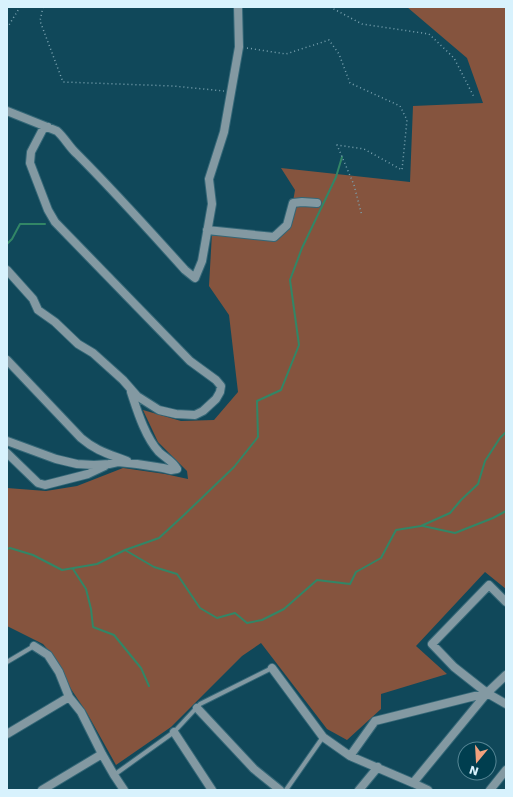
<svg xmlns="http://www.w3.org/2000/svg" width="513" height="797" font-family="'DejaVu Sans',sans-serif">
  <style>
    .green { fill: #85543e }
    .lines { fill: none; stroke-linecap: round; stroke-linejoin: round }
    .stream { stroke: #328666; stroke-width: 2 }
    .lane-casing { stroke: #346777; stroke-width: 6 }
    .street-casing { stroke: #346777; stroke-width: 10 }
    .path { stroke: #7ba3b1; stroke-width: 1.5; stroke-dasharray: 1 3; stroke-linecap: butt }
    .lane { stroke: #8399a2; stroke-width: 4 }
    .street { stroke: #8399a2; stroke-width: 8 }
  </style>
  <rect width="100%" height="100%" fill="#10485a"/>
  <!-- green -->
  <path class="green" d="M407,7H506V589L485,572L416,646L447,674L381,694V709L347,740L327,729L261,643L242,656L171,727L116,765L87,713L71,689L56,659L43,644L7,626V488L46,491L77,486L123,468L165,474L188,479L187,471L158,442L143,410L181,421L214,420L238,392L229,315L209,286L212,233L272,237L290,219L295,190L281,168L410,182L413,106L483,103L467,58Z"/>
  <g class="lines">
    <!-- stream -->
    <path class="stream" d="M7,244L12,239L20,224H45
      M423,526L455,533L493,518L506,511
      M7,549L10,548L33,555L62,570L97,564L125,550L159,538L184,515L234,467L258,437L257,401L281,390L299,345L290,280L302,248L336,177L342,157
      M125,550L154,567L177,574L200,608L217,618L235,613L247,623L262,620L284,609L317,580L350,584L356,572L381,558L396,530L421,526L450,513L461,500L478,484L485,461L500,438L506,432
      M73,569L86,589L91,609L93,627L114,635L141,668L149,686"/>
    <defs>
      <path id="lane" d="M7,662L34,646
        M114,775L174,732L200,704L272,668
        M286,790L323,737"/>
      <path id="street" d="M7,111L57,131C65,138 69,147 77,154C114,191 150,231 185,270L195,278L202,261L212,204L209,179L224,132L239,47L238,7
        M207,230L274,237L287,225L293,203L302,202L317,203
        M7,270L33,299L38,310L55,322L78,344L93,353L123,380L137,396L159,410L176,414L195,415L203,411L216,399L220,392L221,386L216,380L190,361L55,222L48,210L30,163L31,152L43,129L48,127
        M7,360L81,438C96,451 109,454 127,461
        M7,441L56,459L77,464L94,465L109,464L118,462L137,464L163,468L171,470L177,469C172,460 165,458 159,452C145,437 137,410 131,392
        M7,453L38,483L45,485L88,474L105,466
        M506,602L489,585L432,644L454,667L487,693L506,704
        M34,646L48,655L59,672L69,697L81,712L102,754L114,775L124,790
        M272,668L323,737L350,756L413,783L428,790
        M197,708L254,769L280,790
        M174,732L212,790
        M7,734L69,697
        M350,756L375,721L487,693
        M413,783L487,693L506,675
        M42,790L102,754
        M359,790L378,767
        M490,790L506,770"/>
    </defs>
    <!-- lane casing -->
    <use href="#lane" class="lane-casing"/>
    <!-- street casing -->
    <use href="#street" class="street-casing"/>
    <!-- path -->
    <path class="path" d="M43,7L40,21L63,82L173,86L224,91
      M330,7L362,24L429,34L454,58L474,97
      M7,22L9,25L20,7
      M247,48L286,54L329,40L339,54L350,83L400,106L407,120L402,170L364,149L337,145L354,185L362,216"/>
    <!-- lane -->
    <use href="#lane" class="lane"/>
    <!-- street -->
    <use href="#street" class="street"/>
  </g>
  <!-- border -->
  <rect width="513" height="797" fill="none" stroke="#d8f2fd" stroke-width="16"/>
  <!-- north arrow -->
  <g transform="translate(477 761) rotate(198)"><circle r="19" fill="#003e4f" stroke="#568695"/>
  <path d="M0-3L7 15L0 10L-7 15Z" fill="#f1a17d"/>
  <text y="-6" font-size="11" font-weight="bold" text-anchor="middle" fill="#d8f2fd">N</text>
  </g>
</svg>
